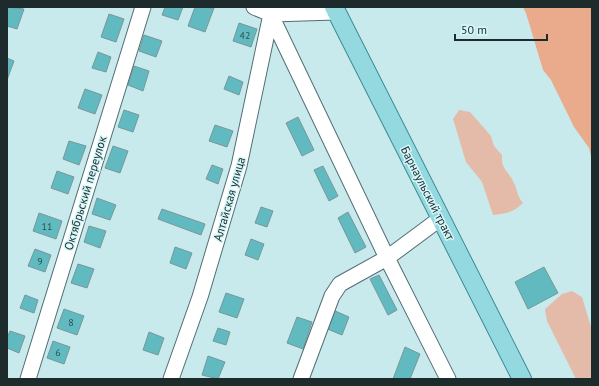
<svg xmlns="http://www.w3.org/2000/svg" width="599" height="386" font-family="'PT Sans',sans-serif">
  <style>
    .green { fill: #e4bba8 }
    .water { fill: #eaaa8c }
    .building { fill: #62bac1; stroke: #78979a }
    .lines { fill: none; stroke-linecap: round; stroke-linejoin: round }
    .minor-casing { stroke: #516e71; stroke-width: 17 }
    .major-casing { stroke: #3c8c92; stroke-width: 20 }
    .minor { stroke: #fff; stroke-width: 15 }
    .major { stroke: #94d9df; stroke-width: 18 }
    .labels { text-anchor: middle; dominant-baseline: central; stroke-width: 3; stroke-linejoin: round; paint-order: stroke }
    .number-label { font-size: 10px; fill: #2f4f51 }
    .street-label { font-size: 12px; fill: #1e2b2c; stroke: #d6f7fa }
  </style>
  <rect width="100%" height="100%" fill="#c9eaed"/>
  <!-- green -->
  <path class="green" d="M459,110L470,112L491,136L494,146L502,155C501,170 508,170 514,183C518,191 516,194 523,203C514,212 506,214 493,215L482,182L466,162L453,119Z
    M572,291L582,297L592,330V379H576L547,321L545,309L562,294Z"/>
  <!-- water -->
  <path class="water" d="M523,7H592V160L589,148L574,127L551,80L543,70L526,13Z"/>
  <!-- building -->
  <path class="building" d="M7,7L24,9L17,29L7,26Z
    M165,7H183L178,20L162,15Z
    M195,7L214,8L205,32L188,26Z
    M109,14L124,19L116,42L101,37Z
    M239,23L257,29L251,47L233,41Z
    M144,35L162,41L156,57L139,51Z
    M98,52L111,57L106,72L92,68Z
    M7,58L14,61L7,80Z
    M134,66L149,71L143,91L128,85Z
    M229,76L243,82L239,95L224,89Z
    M85,89L102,95L95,114L78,108Z
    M124,110L139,115L133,132L118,127Z
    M298,117L314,150L302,156L286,123Z
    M215,125L233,131L227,147L209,141Z
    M69,141L86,146L79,165L63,159Z
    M113,146L128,151L120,173L105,168Z
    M212,165L223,169L218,184L206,179Z
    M323,166L338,196L329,201L314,170Z
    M57,171L74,177L68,194L51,188Z
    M97,198L116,205L110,220L92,214Z
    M261,207L273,211L267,227L255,223Z
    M162,209L205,224L201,235L158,219Z
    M348,212L366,247L355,253L338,218Z
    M39,213L62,221L56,239L33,231Z
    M89,226L106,231L100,248L84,242Z
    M251,239L264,244L258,260L245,255Z
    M175,247L192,253L186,269L170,263Z
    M35,249L51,255L45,272L28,266Z
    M78,264L94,269L87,288L71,283Z
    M544,267L558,293L528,309L515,282Z
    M379,275L397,310L388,315L370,279Z
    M226,293L244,299L237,318L219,312Z
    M25,295L38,300L34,313L20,308Z
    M64,309L84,316L77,335L57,328Z
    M333,310L349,317L342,335L325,328Z
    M297,317L312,322L303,349L287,343Z
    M218,328L230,332L226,345L213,341Z
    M10,331L25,336L19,353L7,348V338Z
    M149,332L164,338L158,355L143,350Z
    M53,341L70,347L64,364L47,358Z
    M405,347L420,354L410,379H393Z
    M208,356L225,362L218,379L202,375Z"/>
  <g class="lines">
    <defs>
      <path id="minor" d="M254,7L271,14L336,12
        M267,7L387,258L448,379
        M28,379L143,7
        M171,379L200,297L239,166L271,14
        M301,379L332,296L340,284L387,258L441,218"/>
      <path id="major" d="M334,7L522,379"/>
    </defs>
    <!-- minor casing -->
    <use href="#minor" class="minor-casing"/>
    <!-- major casing -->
    <use href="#major" class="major-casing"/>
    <!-- minor -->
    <use href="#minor" class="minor"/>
    <!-- major -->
    <use href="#major" class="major"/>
  </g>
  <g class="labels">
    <!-- number labels -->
    <g class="number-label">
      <text x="245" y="35">42</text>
      <text x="47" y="226">11</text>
      <text x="40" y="261">9</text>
      <text x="71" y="322">8</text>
      <text x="58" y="352">6</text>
    </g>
    <!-- street labels -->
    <g class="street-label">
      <text transform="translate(85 193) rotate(-73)">Октябрьский переулок</text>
      <text transform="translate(428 193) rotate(63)">Барнаульский тракт</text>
      <text transform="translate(229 199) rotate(-74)">Алтайская улица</text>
    </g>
  </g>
  <!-- border -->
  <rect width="599" height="386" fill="none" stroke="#1e2b2c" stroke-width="16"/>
  <!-- scale -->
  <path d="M455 34v6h92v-6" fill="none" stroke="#1e2b2c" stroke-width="2"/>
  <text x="461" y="34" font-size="12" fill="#1e2b2c" stroke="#d6f7fa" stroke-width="3" paint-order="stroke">50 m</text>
</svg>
